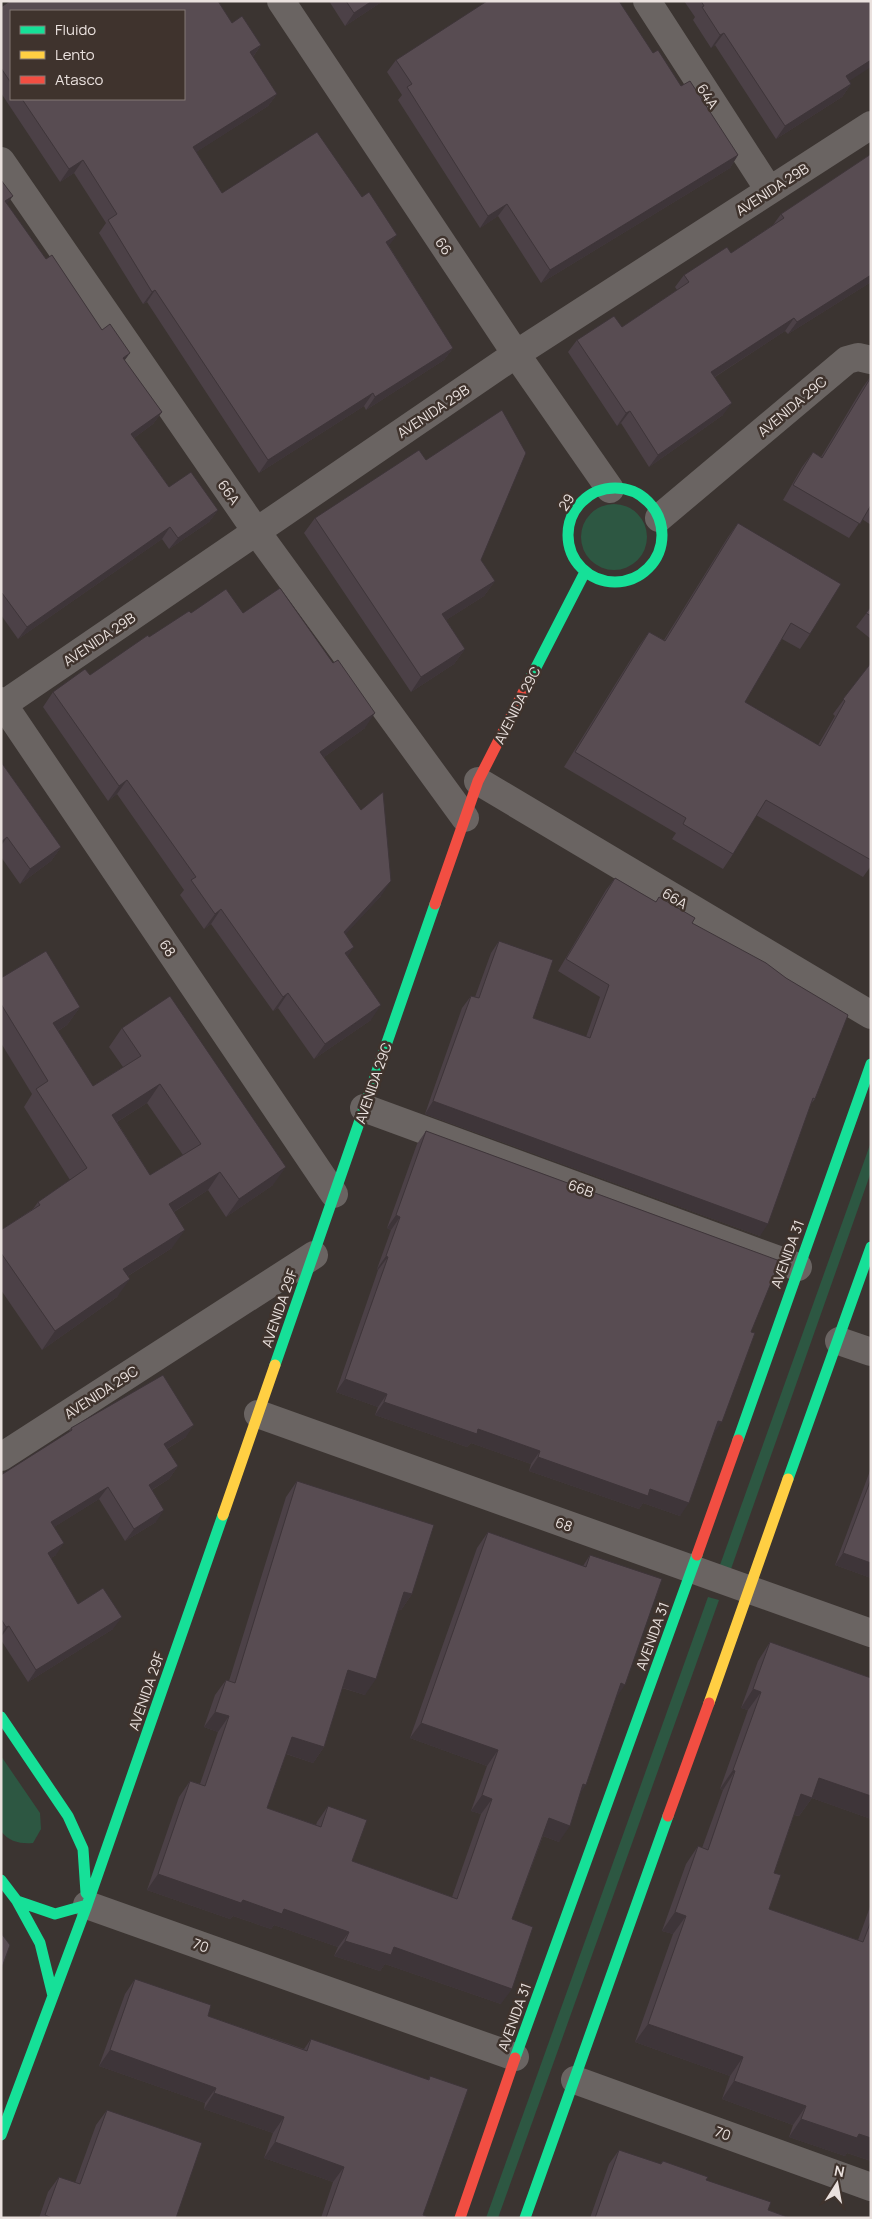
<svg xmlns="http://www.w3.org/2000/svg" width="872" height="2219" font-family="Manrope,sans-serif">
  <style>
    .green { fill: #2d5742 }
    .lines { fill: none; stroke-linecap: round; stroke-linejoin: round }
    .street { stroke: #6a6462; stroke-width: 28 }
    .fast { stroke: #16e098; stroke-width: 11 }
    .slow { stroke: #ffcf43; stroke-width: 11 }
    .jam { stroke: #f24e42; stroke-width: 11 }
    .wall { fill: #4c4147; fill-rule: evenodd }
    .shaded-wall { fill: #3e3539 }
    .building { fill: #584c52; stroke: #3e3539; fill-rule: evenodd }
    .labels { text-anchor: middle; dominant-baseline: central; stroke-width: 5; stroke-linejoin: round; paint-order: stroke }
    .street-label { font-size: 14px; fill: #eae1de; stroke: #3f332d }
  </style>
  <rect width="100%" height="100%" fill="#3b3431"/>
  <!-- green -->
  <path class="green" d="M581 537a33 33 0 1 1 66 0a33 33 0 1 1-66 0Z
    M871,1142V1172L731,1569L720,1565Z
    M708,1597L719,1600L498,2218H486Z
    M1,1756L40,1813L41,1829L33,1843C21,1844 9,1842 1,1831Z"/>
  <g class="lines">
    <!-- street -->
    <path class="street" d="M281,1L516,354L610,489
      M647,1L769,190
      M1,161L256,531L465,818
      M659,518L847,360L858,357L871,360
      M1,701L334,1194
      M1,706L516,354L871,125
      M478,781L871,1015
      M364,1108L798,1267
      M839,1341L871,1352
      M258,1414L871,1633
      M1,1457L314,1255
      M87,1905L515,2057
      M575,2080L871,2187"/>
    <!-- fast -->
    <path class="fast" d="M568 535a47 47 0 1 1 94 0a47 47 0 1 1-94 0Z
      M529,681L585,572
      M275,1365L435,904
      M738,1440L871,1064
      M788,1479L871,1247
      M1,1717L68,1816L83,1849L86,1893
      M1,1880L17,1901L40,1943L53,1996
      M17,1901L55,1914L87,1905
      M515,2058L697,1555
      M1,2135L87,1905L223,1515
      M525,2218L668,1816"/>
    <!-- slow -->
    <path class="slow" d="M223,1515L275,1365
      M709,1703L788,1479"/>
    <!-- jam -->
    <path class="jam" d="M435,904L478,781L529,681
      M697,1555L738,1440
      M668,1816L709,1703
      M460,2218L515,2058"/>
  </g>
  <!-- wall -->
  <path class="wall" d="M329,1H383L345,26Z
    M684,1H871L849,81L851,84L842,97L776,139L715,45L711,48L693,20L695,17Z
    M1,7L232,23L261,45L253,57L277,94L268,106L196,152L222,193L389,246L453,348L444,360L366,410L364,406L259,473L147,302L143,304L99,233L106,223L74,173L60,182L1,93ZM11,11L184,99H11Z
    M653,53L738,155L730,168L541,283L498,216L480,228L398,100L402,95L387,72L396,60Z
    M871,154V282L788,334L785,331L715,377L723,415L649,467L621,423L617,426L568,352L577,340L622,327L677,290L675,287L684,275L731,253L773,225L781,214Z
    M1,180L7,204L46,259L102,330L162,412L153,424L134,438L169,487L218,510L209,522L169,549L162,539L18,639L1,615Z
    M871,376V525L862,519L849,538L783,500L802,467L813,452L821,457L863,387Z
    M315,518L481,560L495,581L484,596L446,620L465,649L454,664L411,692L304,533Z
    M738,523L810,634L800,649L782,639L745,702L818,745L835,716L833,714L871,663V866L863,877L756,815L733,854L723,869L672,839L676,833L564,767L639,646L649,632L664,640L728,537Z
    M871,607V639L856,627Z
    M191,613H243L365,728L324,757L381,896L345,934L347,956L371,1020L314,1059L278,1008L273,1011L211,924L204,929L180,895L184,890L117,794L108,801L43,707L53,692L90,675L149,637Z
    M1,762L61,847L51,861L20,884L1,857Z
    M615,878L656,902L659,897L692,923L815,1099L810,1105L760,1236L425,1114L462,1008L471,996L475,997L491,953L499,941L533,1018L586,1037L600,997L558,971L606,890Z
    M1,978L80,1007L67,1025L58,1031L93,1086L123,1067L109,1047L122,1028L273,1185L226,1217L208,1190L174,1212L172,1248L128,1276L117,1297L42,1350L1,1290V1230L33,1209L38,1202L70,1180L24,1107L32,1094L1,1043ZM147,1103L183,1155L150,1175L117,1122Z
    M426,1131L751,1332L714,1433L680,1516L643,1503L639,1509L529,1471L531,1464L471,1443L467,1447L375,1415L378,1407L336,1392L378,1270L377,1269L391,1230L387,1228L417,1144Z
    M71,1428L186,1437L167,1449L178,1466L169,1479L152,1490L156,1522L125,1541L99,1499L54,1527L56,1555L51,1558L78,1604L113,1629L28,1682L1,1640V1475L68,1433Z
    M871,1468V1578L835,1565Z
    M297,1481L412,1594L401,1610L399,1609L365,1695L342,1688L324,1747L313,1763L286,1754L267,1808L316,1825L317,1822L328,1806L352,1861L452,1897L481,1814L471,1811L487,1766L410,1738L477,1548L488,1532L583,1566L590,1555L616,1698L579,1796L559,1842L543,1836L512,1919L501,2004L385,1964L380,1971L334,1956L338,1947L274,1925L271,1929L233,1916L230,1919L147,1890L179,1797L190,1781L200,1784L218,1732L204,1727L215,1695L226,1680L229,1681L286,1497Z
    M770,1642L871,1678V1819L812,1798L799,1816L794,1815L774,1873L769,1909L858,1940L871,1904V2161L847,2153L845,2156L789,2137L793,2125L722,2099L730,2076L635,2042L673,1934L662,1931L686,1864L698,1846L702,1848L723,1790L720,1789L748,1710L741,1708L758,1661Z
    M135,1979L208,2016L304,2049L311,2039L428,2080L430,2076L423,2215L427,2218H321L333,2182L264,2158L273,2133L204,2109L205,2103L99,2066L125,1994Z
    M107,2110L176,2218H39L48,2192L59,2177L75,2183L96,2125Z
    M619,2150L660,2164L663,2161L706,2180L768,2210L790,2218H590L609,2164Z"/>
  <!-- shaded-wall -->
  <path class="shaded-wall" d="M372,1H383L345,26L354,13Z
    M724,33L715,45L711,48L720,35Z
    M261,45L252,58L250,52Z
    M871,60V67L837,89L846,76Z
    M851,84L842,97L776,139L785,126Z
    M277,94L268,106L184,160L193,147Z
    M738,155L730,168L541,283L550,270Z
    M83,160L74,173L60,182L69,169Z
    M13,196L4,208L5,201Z
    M507,204L498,216L480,228L488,216Z
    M397,235L388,247L386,242Z
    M871,275V282L788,334L797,322Z
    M155,290L147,302L143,304L152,292Z
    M794,318L785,331L702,385L711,372Z
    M453,348L444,360L366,410L375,397Z
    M130,353L122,364L123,358Z
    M373,393L364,406L259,473L268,460Z
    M732,403L723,415L649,467L658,455Z
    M630,411L621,423L617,426L626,413Z
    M162,412L153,424L123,446L131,434Z
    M218,510L209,522L169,549L178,538Z
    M170,527L162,539L18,639L27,627Z
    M495,581L484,596L432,629L442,614Z
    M465,649L454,664L411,692L421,677Z
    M375,713L365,728L310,767L320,752Z
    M127,780L117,794L108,801L119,786Z
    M7,837L1,846V842Z
    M61,847L51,861L20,884L30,869Z
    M391,881L381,896L334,947L344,932Z
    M221,909L211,924L204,929L215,914Z
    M354,947L344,962L345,953Z
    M288,993L278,1008L273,1011L283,997Z
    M381,1005L371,1020L314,1059L325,1044Z
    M80,1007L67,1025L40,1042L53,1023Z
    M160,1084L147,1103L99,1133L112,1115Z
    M433,1101L768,1224L760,1236L425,1114Z
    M286,1167L273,1185L226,1217L239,1199Z
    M220,1172L208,1190L156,1223L169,1204Z
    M396,1215L400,1217L391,1230L387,1228Z
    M185,1230L172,1248L110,1287L123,1269Z
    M386,1256L388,1257L378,1270L377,1269Z
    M130,1279L117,1297L42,1350L55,1331Z
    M345,1379L387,1394L378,1407L336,1392Z
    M384,1402L478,1429L540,1451L531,1464L471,1443L467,1447L375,1415Z
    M718,1421L722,1422L712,1436Z
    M194,1425L186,1437L155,1456L164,1444Z
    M538,1457L650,1489L689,1503L680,1516L643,1503L639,1509L529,1471Z
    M178,1466L169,1479L140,1497L149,1485Z
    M108,1487L99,1499L43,1534L51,1522Z
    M164,1510L156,1522L125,1541L134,1529Z
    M64,1543L56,1555L39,1565L48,1553Z
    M843,1553L871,1563V1578L835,1565Z
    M404,1592L412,1594L401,1610L393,1608Z
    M122,1617L113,1629L28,1682L36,1670Z
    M9,1626L1,1637V1635L6,1627Z
    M348,1670L376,1679L365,1695L337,1686Z
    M621,1683L625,1685L614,1701Z
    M753,1689L761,1692L748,1710L741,1708Z
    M215,1712L229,1716L218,1732L204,1727Z
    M421,1723L498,1750L487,1766L410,1738Z
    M292,1737L324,1747L313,1763L281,1752Z
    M733,1770L735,1771L723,1790L720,1789Z
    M819,1778L871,1796V1819L812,1798L799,1816L789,1813L801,1794Z
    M583,1784L586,1785L575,1801Z
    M482,1795L492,1799L481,1814L471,1811Z
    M549,1818L570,1826L559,1842L538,1834Z
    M158,1874L243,1900L284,1909L349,1932L338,1947L274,1925L271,1929L233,1916L230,1919L147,1890Z
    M675,1912L686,1916L673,1934L662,1931Z
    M345,1941L394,1947L512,1989L501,2004L385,1964L380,1971L334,1956Z
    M648,2024L743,2057L730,2076L635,2042Z
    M110,2050L216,2088L205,2103L99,2066Z
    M734,2081L806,2106L793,2125L722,2099Z
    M214,2093L284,2117L273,2133L204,2109Z
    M801,2119L859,2134L871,2138V2161L847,2153L845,2156L789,2137Z
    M275,2142L344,2167L333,2182L264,2158Z"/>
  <!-- building -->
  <path class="building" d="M10,1H218L232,23L242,16L261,45L250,52L277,94L193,147L222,193L317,132L362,197L369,192L397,235L386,242L453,348L375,397L373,393L268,460L155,290L152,292L108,220L117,214L83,160L69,169L22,99H184V11H11V83L1,68V7Z
    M346,1H372L354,13Z
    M487,1H619L653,53L658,50L681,86L690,81L738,155L550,270L507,204L488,216L407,87L412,84L396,60Z
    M701,1H871V60L846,76L851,84L785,126L724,33L720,35L702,7L704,6Z
    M871,154V275L797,322L794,318L711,372L732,403L658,455L630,411L626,413L577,340L614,316L622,327L689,282L684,275L727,247L731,253L784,218L781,214Z
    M1,180L13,196L5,201L46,259L52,255L102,330L110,324L130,353L123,358L162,412L131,434L169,487L191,472L218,510L178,538L170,527L27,627L2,593L1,594Z
    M871,377V505L860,524L793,485L813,452L822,458Z
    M502,410L526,453L481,560L495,581L442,614L465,649L421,677L315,518L419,450L426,460Z
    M738,523L841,584L810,634L791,623L745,702L820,746L845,701L843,699L871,663V860L766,800L733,854L683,824L686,818L575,752L649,632L665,641Z
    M280,588L333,663L338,660L375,713L320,752L361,810L383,792L391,881L344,932L354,947L345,953L381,1005L325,1044L288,993L283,997L221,909L215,914L191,880L196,877L127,780L119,786L53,692L85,669L90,675L148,635L149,637L189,611L191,613L226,589L243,613Z
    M871,607V616L866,613Z
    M1,762L61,847L30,869L7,837L1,842Z
    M615,878L656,902L659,897L695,918L692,923L766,963L786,978L848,1015L815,1099L813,1098L768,1224L433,1101L471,996L479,998L499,941L553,960L533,1018L590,1038L609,985L566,959Z
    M46,951L80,1007L53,1023L93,1086L141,1056L122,1028L170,996L286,1167L239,1199L220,1172L169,1204L185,1230L123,1269L130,1279L55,1331L1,1253V1230L40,1205L38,1202L87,1168L36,1089L48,1081L1,1004V978ZM160,1084L201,1144L150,1175L112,1115Z
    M426,1131L780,1261L751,1332L755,1333L722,1422L718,1421L689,1503L650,1489L648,1496L538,1457L540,1451L478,1429L477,1434L384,1402L387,1394L345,1379L388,1257L386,1256L400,1217L396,1215Z
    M163,1375L194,1425L164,1444L178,1466L149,1485L164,1510L134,1529L108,1487L51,1522L64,1543L48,1553L78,1604L103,1588L122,1617L36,1670L9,1626L6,1627L1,1619V1475L72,1430L71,1428Z
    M871,1479V1563L843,1553Z
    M297,1481L434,1525L412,1594L404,1592L376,1679L348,1670L324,1747L292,1737L267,1808L321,1827L328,1806L367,1820L352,1861L457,1899L492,1799L482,1795L498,1750L421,1723L488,1532L586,1567L590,1555L662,1579L625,1685L621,1683L586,1785L583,1784L570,1826L549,1818L512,1919L533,1927L512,1989L394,1947L391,1955L345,1941L349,1932L284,1909L282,1914L243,1900L241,1903L158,1874L190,1781L205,1786L229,1716L215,1712L226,1680L235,1683Z
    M770,1642L871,1678V1796L819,1778L812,1798L801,1794L774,1873L781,1875L769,1909L863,1942L871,1921V2138L859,2134L857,2138L801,2119L806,2106L734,2081L743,2057L648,2024L686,1916L675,1912L698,1846L708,1850L735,1771L733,1770L761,1692L753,1689Z
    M1,1933L10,1945L1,1970Z
    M135,1979L211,2005L208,2016L307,2051L311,2039L429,2080L430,2076L468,2089L423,2215L428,2217L427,2218H326L344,2167L275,2142L284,2117L214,2093L216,2088L110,2050Z
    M107,2110L202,2143L176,2218H52L45,2215L59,2177L80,2184Z
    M619,2150L661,2164L663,2161L708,2177L706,2180L771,2202L768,2210L790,2218H595Z"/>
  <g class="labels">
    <!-- street labels -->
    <g class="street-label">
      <text transform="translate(708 96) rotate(57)">64A</text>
      <text transform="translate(772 189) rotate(-33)">AVENIDA 29B</text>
      <text transform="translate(444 246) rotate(56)">66</text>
      <text transform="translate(792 406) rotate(-40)">AVENIDA 29C</text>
      <text transform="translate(433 411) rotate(-34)">AVENIDA 29B</text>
      <text transform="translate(229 492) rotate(55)">66A</text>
      <text transform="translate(566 502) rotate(-56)">29</text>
      <text transform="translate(99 639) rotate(-34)">AVENIDA 29B</text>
      <text transform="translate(517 705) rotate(-63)">AVENIDA 29C</text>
      <text transform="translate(675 898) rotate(31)">66A</text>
      <text transform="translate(168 948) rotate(56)">68</text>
      <text transform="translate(373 1083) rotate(-71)">AVENIDA 29C</text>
      <text transform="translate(581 1188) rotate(20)">66B</text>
      <text transform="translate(787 1254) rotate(-70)">AVENIDA 31</text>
      <text transform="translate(279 1308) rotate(-71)">AVENIDA 29F</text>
      <text transform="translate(101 1392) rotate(-33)">AVENIDA 29C</text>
      <text transform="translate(564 1524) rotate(20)">68</text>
      <text transform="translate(652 1636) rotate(-70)">AVENIDA 31</text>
      <text transform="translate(146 1691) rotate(-71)">AVENIDA 29F</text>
      <text transform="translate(201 1945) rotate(20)">70</text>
      <text transform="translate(514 2017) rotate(-70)">AVENIDA 31</text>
      <text transform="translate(723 2133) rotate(20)">70</text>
    </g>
  </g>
  <!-- border -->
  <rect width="872" height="2219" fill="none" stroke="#eae1de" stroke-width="5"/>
  <!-- legend -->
  <rect x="10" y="10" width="175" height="90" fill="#3f332d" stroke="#837974"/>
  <rect x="20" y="26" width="25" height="8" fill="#16e098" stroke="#837974"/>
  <text x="55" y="35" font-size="15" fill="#eae1de">Fluido</text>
  <rect x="20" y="51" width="25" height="8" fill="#ffcf43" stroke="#837974"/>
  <text x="55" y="60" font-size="15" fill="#eae1de">Lento</text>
  <rect x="20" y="76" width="25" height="8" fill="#f24e42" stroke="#837974"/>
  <text x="55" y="85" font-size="15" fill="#eae1de">Atasco</text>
  <!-- north arrow -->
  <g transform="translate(837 2184) rotate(11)" stroke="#3f332d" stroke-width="4" paint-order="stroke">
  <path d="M0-4L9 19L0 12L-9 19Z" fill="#eae1de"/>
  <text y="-8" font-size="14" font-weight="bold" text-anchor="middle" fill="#eae1de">N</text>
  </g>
</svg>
